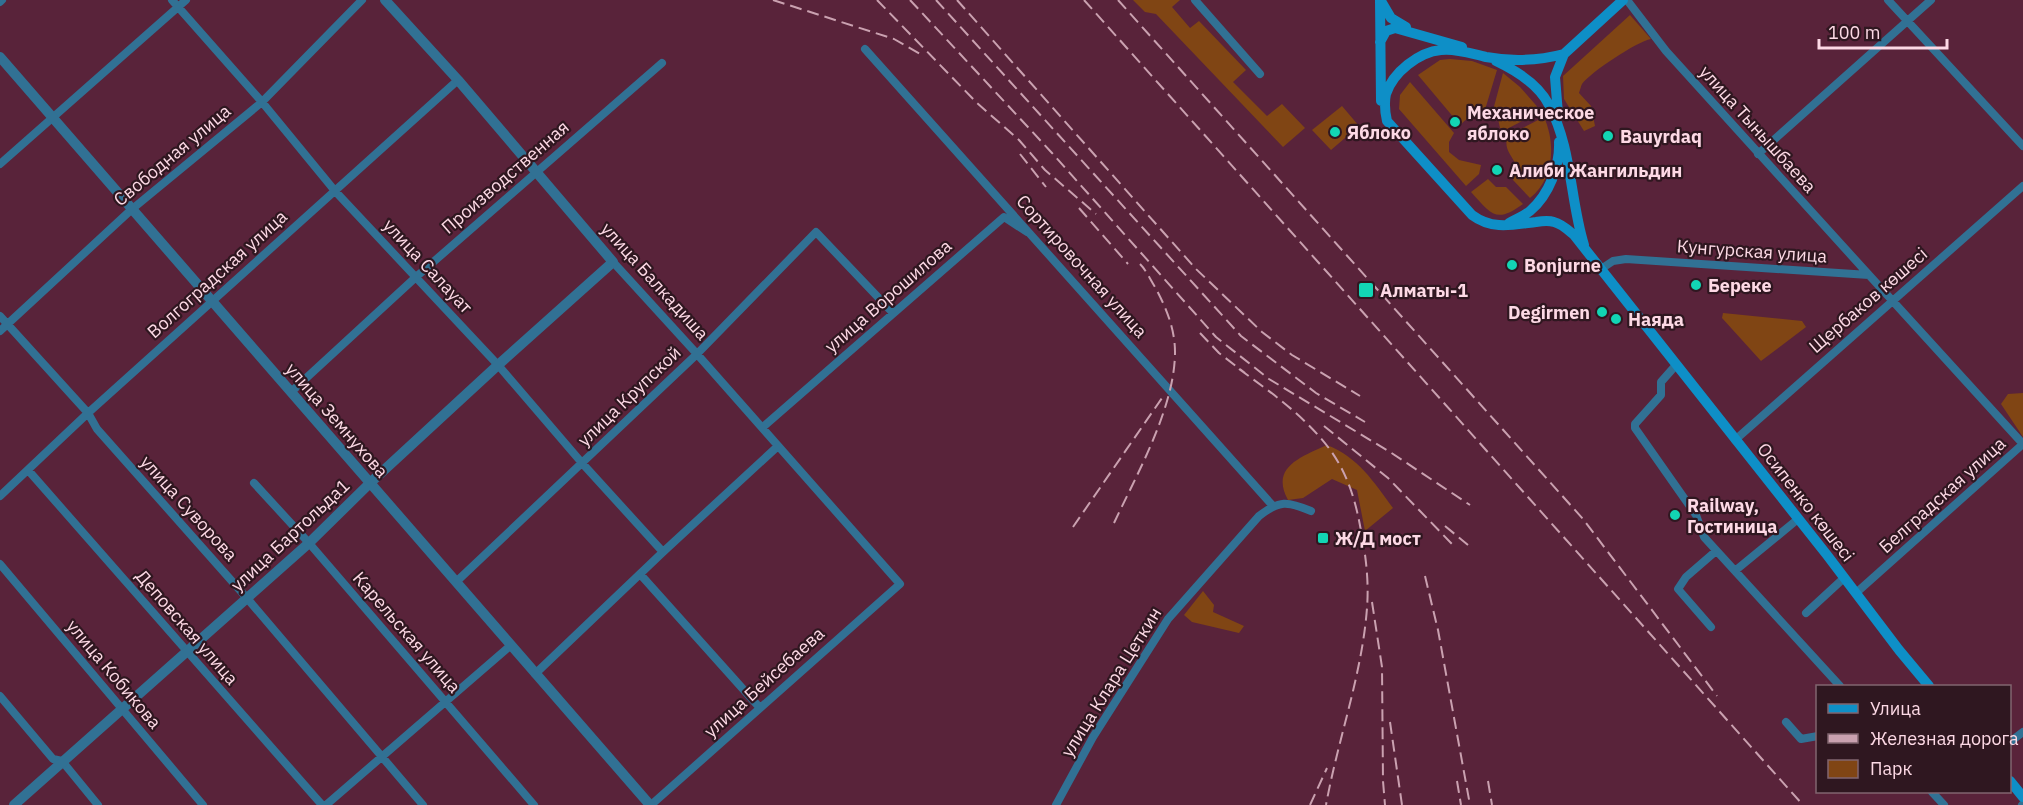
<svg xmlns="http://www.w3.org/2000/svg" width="2023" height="805" font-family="'IBM Plex Sans',sans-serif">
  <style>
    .green { fill: #804514 }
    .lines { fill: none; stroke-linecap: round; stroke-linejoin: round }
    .minor { stroke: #317194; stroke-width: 8 }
    .tertiary { stroke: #317194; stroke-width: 10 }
    .secondary { stroke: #0e8fc7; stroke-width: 10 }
    .rail { stroke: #caa1b0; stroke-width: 2; stroke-dasharray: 12 6; stroke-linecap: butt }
    .poi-dot { fill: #12d5b4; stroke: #2f1720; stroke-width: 2 }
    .labels { text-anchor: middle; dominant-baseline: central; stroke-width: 4.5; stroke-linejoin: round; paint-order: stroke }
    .poi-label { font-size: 18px; font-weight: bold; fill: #fdd9e5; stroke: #2f1720; text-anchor: start }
    .street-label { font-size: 18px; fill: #fdd9e5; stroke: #2f1720 }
  </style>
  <rect width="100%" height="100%" fill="#59233a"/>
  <!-- green -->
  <path class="green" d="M1133,0H1180L1172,7L1190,28L1199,21L1246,70L1233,82L1267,116L1282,104L1305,128L1283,147L1156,14L1145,12Z
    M1630,15L1651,39C1636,42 1591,72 1582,84C1581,86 1580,90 1579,93L1591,106L1595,126L1584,131L1564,99L1563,76Z
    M1450,59L1472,61L1497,70L1484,113L1471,115L1460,125L1418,75L1440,60Z
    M1503,73L1520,87L1541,111L1505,130L1500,128L1498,119L1492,114Z
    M1410,82L1454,133L1449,142V152L1459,160L1481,165L1479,174L1466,186L1399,109L1400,95Z
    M1342,106L1359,126L1331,150L1312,130Z
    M1544,117C1556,144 1554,179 1530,198L1513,180L1517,168C1512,154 1504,152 1507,136Z
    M1488,179L1496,187H1506L1523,204C1496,224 1491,214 1471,192Z
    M1723,313L1802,321L1806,327L1761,361L1722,318Z
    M2023,393V437L2001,404L2008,394Z
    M1327,445C1359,458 1373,481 1393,508L1365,531L1357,490L1332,479L1303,498L1288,500C1270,467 1301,457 1327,445Z
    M1203,591L1214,605L1213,612L1244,626L1239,633L1192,622L1184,615Z"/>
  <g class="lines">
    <!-- minor -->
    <path class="minor" d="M172,0L262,102L335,191L498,365L582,463L663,552
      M1195,0L1260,74
      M1627,0L1666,51L1869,275
      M1888,0L2023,146
      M0,2L2,0
      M865,49L1273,506
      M1758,154L1931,0
      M0,164L186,0
      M613,262L697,354L900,584L651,805
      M1601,269L1613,261L1626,259L1869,275L2023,444
      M0,316L88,413L97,429L246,597L423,805
      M0,331L131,210L262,102L362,0
      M1676,365L1661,382V395L1635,424V428L1696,515L1704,537L1840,686
      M291,392L416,277L662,63
      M763,427L1004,217L1027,232
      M1735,440L2023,186
      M28,470L322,805
      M254,483L309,543L534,805
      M0,496L88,413L458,80
      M0,564L203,805
      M1736,570L1798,519
      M640,574L760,708
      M456,582L697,354L816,232L893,313
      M1856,593L2023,444
      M1806,613L1844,578
      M1711,627L1678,589L1686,577L1716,551
      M535,674L663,552L778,446
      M0,696L53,759L62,761L98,805
      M1786,722L1801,739L1818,736
      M2010,742L2023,732
      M1932,792L1944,805
      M326,805L510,646
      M1056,805L1093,737L1168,619L1259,516C1280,500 1287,501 1311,511
      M2022,805L2023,804"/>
    <!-- tertiary -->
    <path class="tertiary" d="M0,57L650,805
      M14,805L309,543L370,483L498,365L613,262L458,80L385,0"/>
    <!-- secondary -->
    <path class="secondary" d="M1380,0L1381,101
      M1381,1L1391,18L1406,27
      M1380,42L1386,31L1395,28L1462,47
      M1564,54C1537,61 1513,62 1486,57C1472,54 1456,48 1441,50C1419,52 1393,72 1386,94C1384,103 1385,112 1387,121L1472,215C1492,230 1512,225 1536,222C1542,221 1548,220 1554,222C1562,224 1568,230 1574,235L1827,555L1899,650L1929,686
      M1496,61C1515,70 1539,85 1549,105C1572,148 1570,200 1584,245
      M1558,114L1555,77L1564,54L1623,0
      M1509,223C1516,219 1524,216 1530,211C1549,195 1560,166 1559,142
      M2010,781L2023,797"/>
    <!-- rail -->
    <path class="rail" d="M773,0L894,39L922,55
      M877,0L977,103L1019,140L1045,170L1096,214
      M910,0L1052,153L1216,337L1269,379L1390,452L1470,505
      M936,0L1241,336L1316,393L1365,422
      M957,0L1196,269L1262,332L1292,355L1360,396
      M1084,0L1803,805
      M1118,0L1583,519L1717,696
      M1020,154L1046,187
      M1079,208L1128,264
      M1200,333L1219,353L1245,373
      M1239,369C1272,393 1306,417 1331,451C1348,475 1356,502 1361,531C1366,556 1369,582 1367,608C1362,675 1338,739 1326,805
      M1324,426L1388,478L1452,544
      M1114,523C1137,474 1175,407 1175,352C1175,329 1166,307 1155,287C1150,279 1146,270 1140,264
      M1445,526L1468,545
      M1073,527L1162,398
      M1425,576L1438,630L1470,805
      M1372,602L1382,667L1383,781L1385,805
      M1390,722L1402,805
      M1457,781L1461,805
      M1488,781L1492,805
      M1310,805L1327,768"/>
  </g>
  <!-- markers -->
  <g class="poi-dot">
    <circle cx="1455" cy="122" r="6"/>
    <circle cx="1335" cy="132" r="6"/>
    <circle cx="1608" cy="136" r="6"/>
    <circle cx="1497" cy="170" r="6"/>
    <circle cx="1512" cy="265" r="6"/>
    <circle cx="1696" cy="285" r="6"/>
    <rect x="1358" y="282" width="16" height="16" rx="3"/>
    <circle cx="1602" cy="312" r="6"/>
    <circle cx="1616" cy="319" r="6"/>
    <circle cx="1675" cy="515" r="6"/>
    <rect x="1317" y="532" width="12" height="12" rx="3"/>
  </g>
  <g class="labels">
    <!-- poi labels -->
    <g class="poi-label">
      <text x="1467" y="112">Механическое<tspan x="1467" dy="21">яблоко</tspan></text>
      <text x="1347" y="132">Яблоко</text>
      <text x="1620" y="136">Bauyrdaq</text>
      <text x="1509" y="170">Алиби Жангильдин</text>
      <text x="1524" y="265">Bonjurne</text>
      <text x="1708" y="285">Береке</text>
      <text x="1380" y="290">Алматы-1</text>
      <text x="1590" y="312" text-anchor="end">Degirmen</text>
      <text x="1628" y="319">Наяда</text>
      <text x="1687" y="505">Railway,<tspan x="1687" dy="21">Гостиница</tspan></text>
      <text x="1335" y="538">Ж/Д мост</text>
    </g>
    <!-- street labels -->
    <g class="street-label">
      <text transform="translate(1758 129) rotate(48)">улица Тынышбаева</text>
      <text transform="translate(172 155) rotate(-40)">Свободная улица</text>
      <text transform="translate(505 177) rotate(-41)">Производственная</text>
      <text transform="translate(1752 251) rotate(4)">Кунгурская улица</text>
      <text transform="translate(428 266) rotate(47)">улица Салауат</text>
      <text transform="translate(1082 266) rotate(48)">Сортировочная улица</text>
      <text transform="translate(217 274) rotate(-42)">Волгоградская улица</text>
      <text transform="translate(655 281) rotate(48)">улица Балкадиша</text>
      <text transform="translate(888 296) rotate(-41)">улица Ворошилова</text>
      <text transform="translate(1868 300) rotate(-41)">Щербаков көшесі</text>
      <text transform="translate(629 396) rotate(-44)">улица Крупской</text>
      <text transform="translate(337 420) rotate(49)">улица Земнухова</text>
      <text transform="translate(1942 495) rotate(-42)">Белградская улица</text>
      <text transform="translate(1806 502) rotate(52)">Осипенко көшесі</text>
      <text transform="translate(189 508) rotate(48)">улица Суворова</text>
      <text transform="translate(290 535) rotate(-43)">улица Бартольда1</text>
      <text transform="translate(187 627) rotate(49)">Деповская улица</text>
      <text transform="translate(407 632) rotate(49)">Карельская улица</text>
      <text transform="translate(114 674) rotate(50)">улица Кобикова</text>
      <text transform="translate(764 682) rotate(-42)">улица Бейсебаева</text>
      <text transform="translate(1111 682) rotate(-58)">улица Клара Цеткин</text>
    </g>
  </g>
  <!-- legend -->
  <rect x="1816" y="685" width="195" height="108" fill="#2f1720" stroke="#81656f" stroke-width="1.5"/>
  <rect x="1828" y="704" width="30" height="9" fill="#0e8fc7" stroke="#81656f" stroke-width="1.5"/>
  <text x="1870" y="715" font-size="18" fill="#fdd9e5">Улица</text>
  <rect x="1828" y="734" width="30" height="9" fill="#caa1b0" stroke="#81656f" stroke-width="1.5"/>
  <text x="1870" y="745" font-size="18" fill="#fdd9e5">Железная дорога</text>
  <rect x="1828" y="760" width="30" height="18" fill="#804514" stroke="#81656f" stroke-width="1.5"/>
  <text x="1870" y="775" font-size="18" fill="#fdd9e5">Парк</text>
  <!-- scale -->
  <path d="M1819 39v9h128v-9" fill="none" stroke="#fdd9e5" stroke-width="3"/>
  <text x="1828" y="39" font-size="18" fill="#fdd9e5" stroke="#2f1720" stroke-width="4.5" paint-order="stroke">100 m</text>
</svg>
